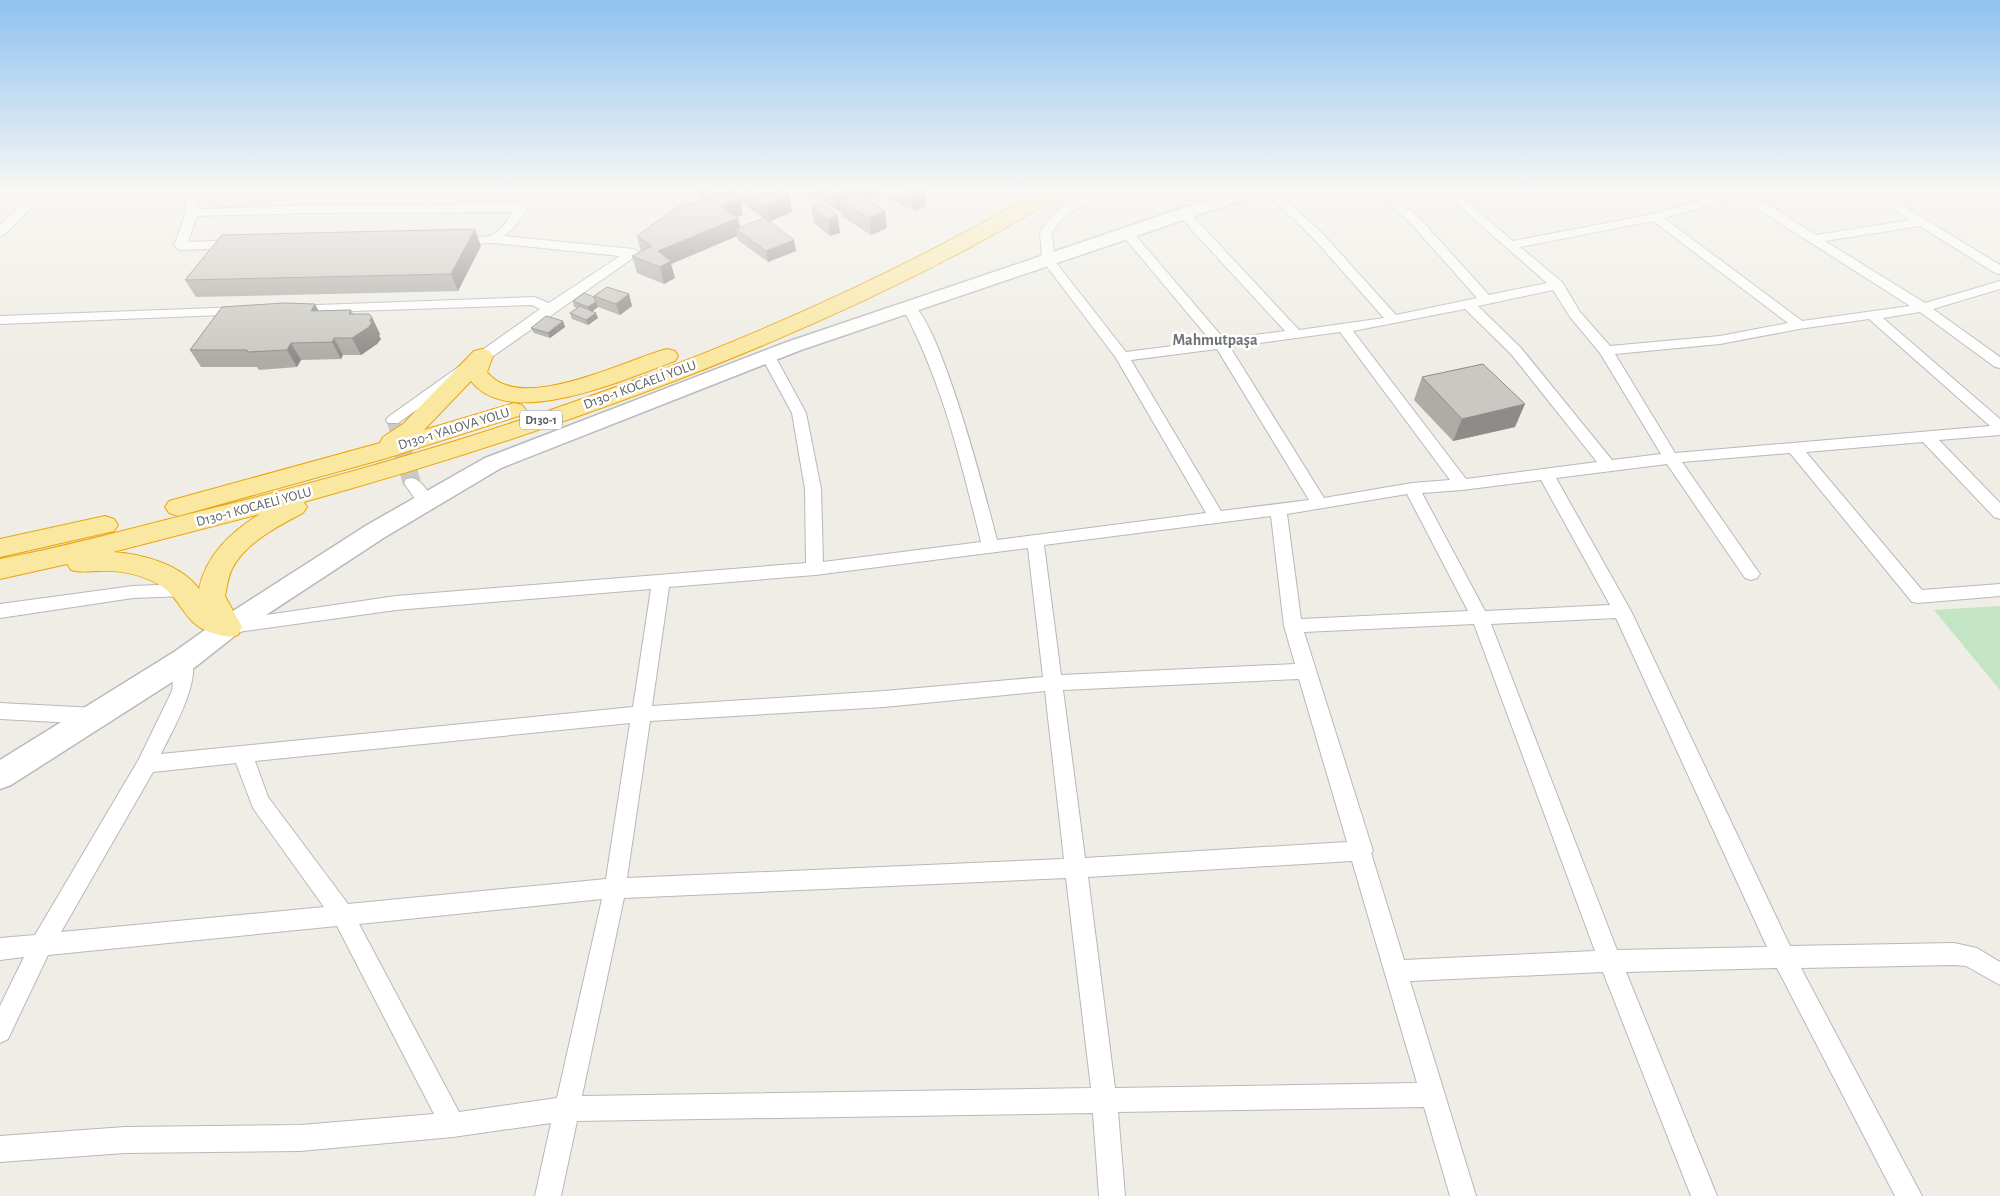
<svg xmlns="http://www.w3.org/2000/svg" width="2000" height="1196" font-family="'Alegreya Sans',sans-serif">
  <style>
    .green { fill: #c3e5c3 }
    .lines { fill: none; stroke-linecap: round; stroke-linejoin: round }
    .minor-tunnel-far1 { stroke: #cacac5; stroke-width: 13; stroke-dasharray: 13 7; stroke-linecap: butt }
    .minor-tunnel { stroke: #cacac5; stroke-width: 18; stroke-dasharray: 18 9; stroke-linecap: butt }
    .minor-casing { stroke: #b6b8bc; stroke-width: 2 }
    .secondary-casing { stroke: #b7babe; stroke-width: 3 }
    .trunk-casing { stroke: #eaa50a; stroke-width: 2 }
    .minor { fill: #fff; fill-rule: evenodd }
    .secondary { fill: #fff; fill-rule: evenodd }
    .trunk { fill: #fae7a0; fill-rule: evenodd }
    .wall { fill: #aeaca7; fill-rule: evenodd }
    .shaded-wall { fill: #8d8c88 }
    .building { fill: #cac8c2; stroke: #8d8c88 }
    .labels { text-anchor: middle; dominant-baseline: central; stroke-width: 5; stroke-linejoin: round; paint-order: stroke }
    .shield { fill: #fff; stroke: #8e9093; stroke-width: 1 }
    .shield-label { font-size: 12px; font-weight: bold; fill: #5d6165 }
    .street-label { font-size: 14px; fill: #5d6165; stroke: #fff }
    .far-district-label { font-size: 16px; font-weight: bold; fill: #6e7377; stroke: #fff }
  </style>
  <rect width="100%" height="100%" fill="#efede5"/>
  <!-- green -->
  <path class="green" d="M2000,606V690L1934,610Z"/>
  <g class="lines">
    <!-- minor-tunnel-far1 -->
    <path class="minor-tunnel-far1" d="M393,420L400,443"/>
    <!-- minor-tunnel -->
    <path class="minor-tunnel" d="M400,442L412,483"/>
    <defs>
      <path id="minor" d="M0,191H194L198,209L313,205L522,204L528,208L515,227L504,236L634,249L640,253L398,423H388L386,420L388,417L540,309L532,305L295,313L288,309L290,306L534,297L549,303L620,256L494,243L456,244L450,240C459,230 480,241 492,235C501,230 508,220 513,212L313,213L197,216L188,242L238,240L244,244L238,248L180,250L174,246L186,212L184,196L43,197L4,235L0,236V225L30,197L4,195Z
        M699,191H713L680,220H672L670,217L672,214Z
        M1002,191H1014L1018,199L1012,203L1008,202Z
        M1090,191H1105L1064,217L1052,232L1054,260L1126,352L1211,341L1123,236L1121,233L1127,229L1131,230L1224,339L1285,331L1180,217L1178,214L1180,211H1188L1299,330L1384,318L1314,239L1264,191H1277L1322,233L1396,315L1477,298L1415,228L1377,191H1390L1423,222L1489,295L1547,283L1442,191H1455L1513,241L1653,214L1732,191H1747L1816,235L1910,220L1864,191H1879L2000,265V274L1995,273L1920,226L1825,241L1925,303L2000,281V289L1933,309L2000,357V368L1995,367L1920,312L1883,318L2000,419V435L1939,440L2000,503V519L1994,517L1923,442L1806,452L1922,590L2000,584V596L1918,603L1912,602L1790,453L1682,462L1757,570L1760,574L1757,578L1751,580L1745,578L1667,464L1556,478L1631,611L1790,946L1954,943L1977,948L2000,962V985L1966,966L1954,965L1801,968L1922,1196H1895L1777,968L1626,972L1717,1196H1691L1603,972L1410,981L1476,1196H1450L1424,1107L1118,1112L1125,1196H1099L1093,1113L577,1121L561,1196H535L551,1123L453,1137L300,1151L125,1153L0,1162V1136L125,1127L300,1125L434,1114L337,926L48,955L8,1039L0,1043V1006L24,957L0,960V938L35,935L139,759L172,691L175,660L178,655L184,653L190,655C203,679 172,731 161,754L633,707L651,589L396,610L230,633L224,631L221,626L224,621L396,596L806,563L805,489L792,413L761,356L768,352L775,356L806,413L821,489L823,562L981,542C961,461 942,381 902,307L909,303C938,310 988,505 997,540L1206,513L1116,358L1042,260L1040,232L1042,229L1056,211ZM1739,197L1910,306L1802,321L1664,218ZM1653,221L1788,323L1720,336L1610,346L1580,312L1562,282L1520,247ZM1553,290L1570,317L1600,353L1661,454L1612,460L1521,348L1478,306ZM1465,309L1511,354L1597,462L1466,479L1353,331ZM1869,319L1990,426L1675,453L1615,354L1720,344L1799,329ZM1340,332L1450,480L1412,483L1324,498L1230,347ZM1217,349L1309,500L1221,511L1131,360ZM1541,480L1610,605L1485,611L1422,493L1462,490ZM1407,494L1468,611L1301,619L1287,514ZM1271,516L1284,626L1295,664L1061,675L1044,545ZM1028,548L1043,677L884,691L652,706L669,587L815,575ZM1616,618L1767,947L1617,950L1491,624ZM1474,624L1595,951L1404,960L1371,853L1373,851L1304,632ZM1299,679L1347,842L1085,858L1063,690ZM1045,691L1064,859L627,878L650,721L884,707ZM630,723L606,879L348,904L268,797L255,761ZM236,763L253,808L324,907L61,932L153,772ZM1352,861L1417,1083L1115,1088L1088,877ZM1066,878L1091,1088L582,1096L624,898ZM602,899L557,1098L459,1112L359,924Z
        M242,307L249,311L247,314L0,324V316Z
        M412,478C422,480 429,493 434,502L432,506H420L404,483L406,479Z
        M184,584L190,585L193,590L190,595L184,596L133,598L0,618V604L133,586Z
        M0,703L95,708L102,710L105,716L102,722L95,724L0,719Z"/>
      <path id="secondary" d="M1233,191H1260L1257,195L801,350L501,468L385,537L237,634L194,668L11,785L0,789V760L174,652L219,620L367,525L485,458L787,342Z"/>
      <path id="trunk" d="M1039,191H1062C1054,203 983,240 967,249C757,360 532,438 304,502L307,507L303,513C278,526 245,543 232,569C228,577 227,587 225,596L242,627L238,635C228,638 223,636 212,633C183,623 185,604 163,587C144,575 123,570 101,571C90,571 81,573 71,570L67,564L0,579V559C64,547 126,530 189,514C485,442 775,345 1039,191ZM260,514C231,532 206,555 199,589C181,564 142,554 113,552Z
        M482,349L490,351L493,356L487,372C521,415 624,360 667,349L675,351L678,356L675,361C627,378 510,432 471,381L424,430L514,403L522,405L526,410L522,415L387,458L178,516L169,513L165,507L169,501L380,443L383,437L403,424L474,351Z
        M105,516L114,519L118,525L114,531L0,557V539Z"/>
    </defs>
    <!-- minor casing -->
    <use href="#minor" class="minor-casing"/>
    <!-- secondary casing -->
    <use href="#secondary" class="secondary-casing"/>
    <!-- trunk casing -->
    <use href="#trunk" class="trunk-casing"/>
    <!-- minor -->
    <use href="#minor" class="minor"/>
    <!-- secondary -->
    <use href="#secondary" class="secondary"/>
    <!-- trunk -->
    <use href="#trunk" class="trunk"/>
  </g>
  <!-- wall -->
  <path class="wall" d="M698,191H782L792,212L769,222L796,251L768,262L738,240L737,236L671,264L675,278L664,284L637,273L632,256L641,252L637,236L700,200ZM741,203L763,218L740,227L738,218L737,217L743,215Z
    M802,191H925L926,206L914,211L880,194L866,200L887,228L871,235L841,216V210L838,211L819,199V198L816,199Z
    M1178,191H1200L1198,192L1179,193Z
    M822,203L840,233L830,236L814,223L811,207Z
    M481,246L458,291L196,297L185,280Z
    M629,294L632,306L620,315L598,307L592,311L598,318L588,325L572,319L570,313L578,308L574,307L573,301L594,297V296Z
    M351,310L353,314L380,334L379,336L381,339L377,344L361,355H343L341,359L301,360L297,367L259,370L257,367H201L190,350L319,311Z
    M563,321L565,327L550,338L534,333L531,328Z
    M1422,377L1515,427L1453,441L1414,400Z"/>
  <!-- shaded-wall -->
  <path class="shaded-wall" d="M815,191H818L819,198L816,199Z
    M846,191H880V194L850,206L840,200L841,210L838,211L836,195Z
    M910,191H925L926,206L914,211L912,195Z
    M790,196L792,212L769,222L766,206Z
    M740,198L743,215L724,223L721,206Z
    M885,211L887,228L871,235L869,218Z
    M838,216L840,233L830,236L828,220Z
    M738,218L741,232L736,229L737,236L671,264L675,278L664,284L660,267L658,251Z
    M475,229L481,246L458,291L451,274Z
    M794,240L796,251L768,262L766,251Z
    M629,294L632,306L620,315L616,304Z
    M596,302L598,307L590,313L588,307Z
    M315,304L324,321L311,311Z
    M596,313L598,318L588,325L586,320Z
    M372,317L380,334L379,336L381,339L377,344L361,355L352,338L370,321Z
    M563,321L565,327L550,338L548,333Z
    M334,338L343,355L341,359L332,342Z
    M291,343L301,360L297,367L287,350Z
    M1525,404L1515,427L1453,441L1462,419Z"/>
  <!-- building -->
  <path class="building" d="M699,191H729L740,198L721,206L738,218L658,251L671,261L660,267L632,256L652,246L637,236L674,209L708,197Z
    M745,191H782L790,196L766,206Z
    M830,191H846L836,195Z
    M906,191H921L912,195Z
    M856,193L885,211L869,218L840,200Z
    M822,203L838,216L828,220L811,207Z
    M764,218L794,240L766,251L736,229Z
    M475,229L451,274L185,280L222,235Z
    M607,287L629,294L616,304L594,296Z
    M584,293L594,297L596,302L588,307L573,301Z
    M284,303L315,304L311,311L351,310L349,314H369L372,317L370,321L372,322L369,327L352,338H334L332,342L291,343L287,350L248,352L247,350H190L222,307Z
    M580,306L596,313L586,320L570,313Z
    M546,316L563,321L548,333L531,328Z
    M1483,364L1525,404L1462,419L1422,377Z"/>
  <!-- sky -->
  <linearGradient id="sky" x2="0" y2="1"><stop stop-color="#8fc2f0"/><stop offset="0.53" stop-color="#f8f7f3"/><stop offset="1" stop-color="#f8f7f3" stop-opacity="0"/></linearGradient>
  <rect width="2000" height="359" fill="url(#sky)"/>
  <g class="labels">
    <!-- shield labels -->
    <rect class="shield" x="520" y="410.5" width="42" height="19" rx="4"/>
    <g class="shield-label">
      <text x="541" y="420">D130-1</text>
    </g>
    <!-- street labels -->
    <g class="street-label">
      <text transform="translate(640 385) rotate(-20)">D130-1 KOCAELİ YOLU</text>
      <text transform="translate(454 429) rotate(-17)">D130-1 YALOVA YOLU</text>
      <text transform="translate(254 507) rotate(-15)">D130-1 KOCAELİ YOLU</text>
    </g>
    <!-- far-district labels -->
    <g class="far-district-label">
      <text x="1215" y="340">Mahmutpaşa</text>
    </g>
  </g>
</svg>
